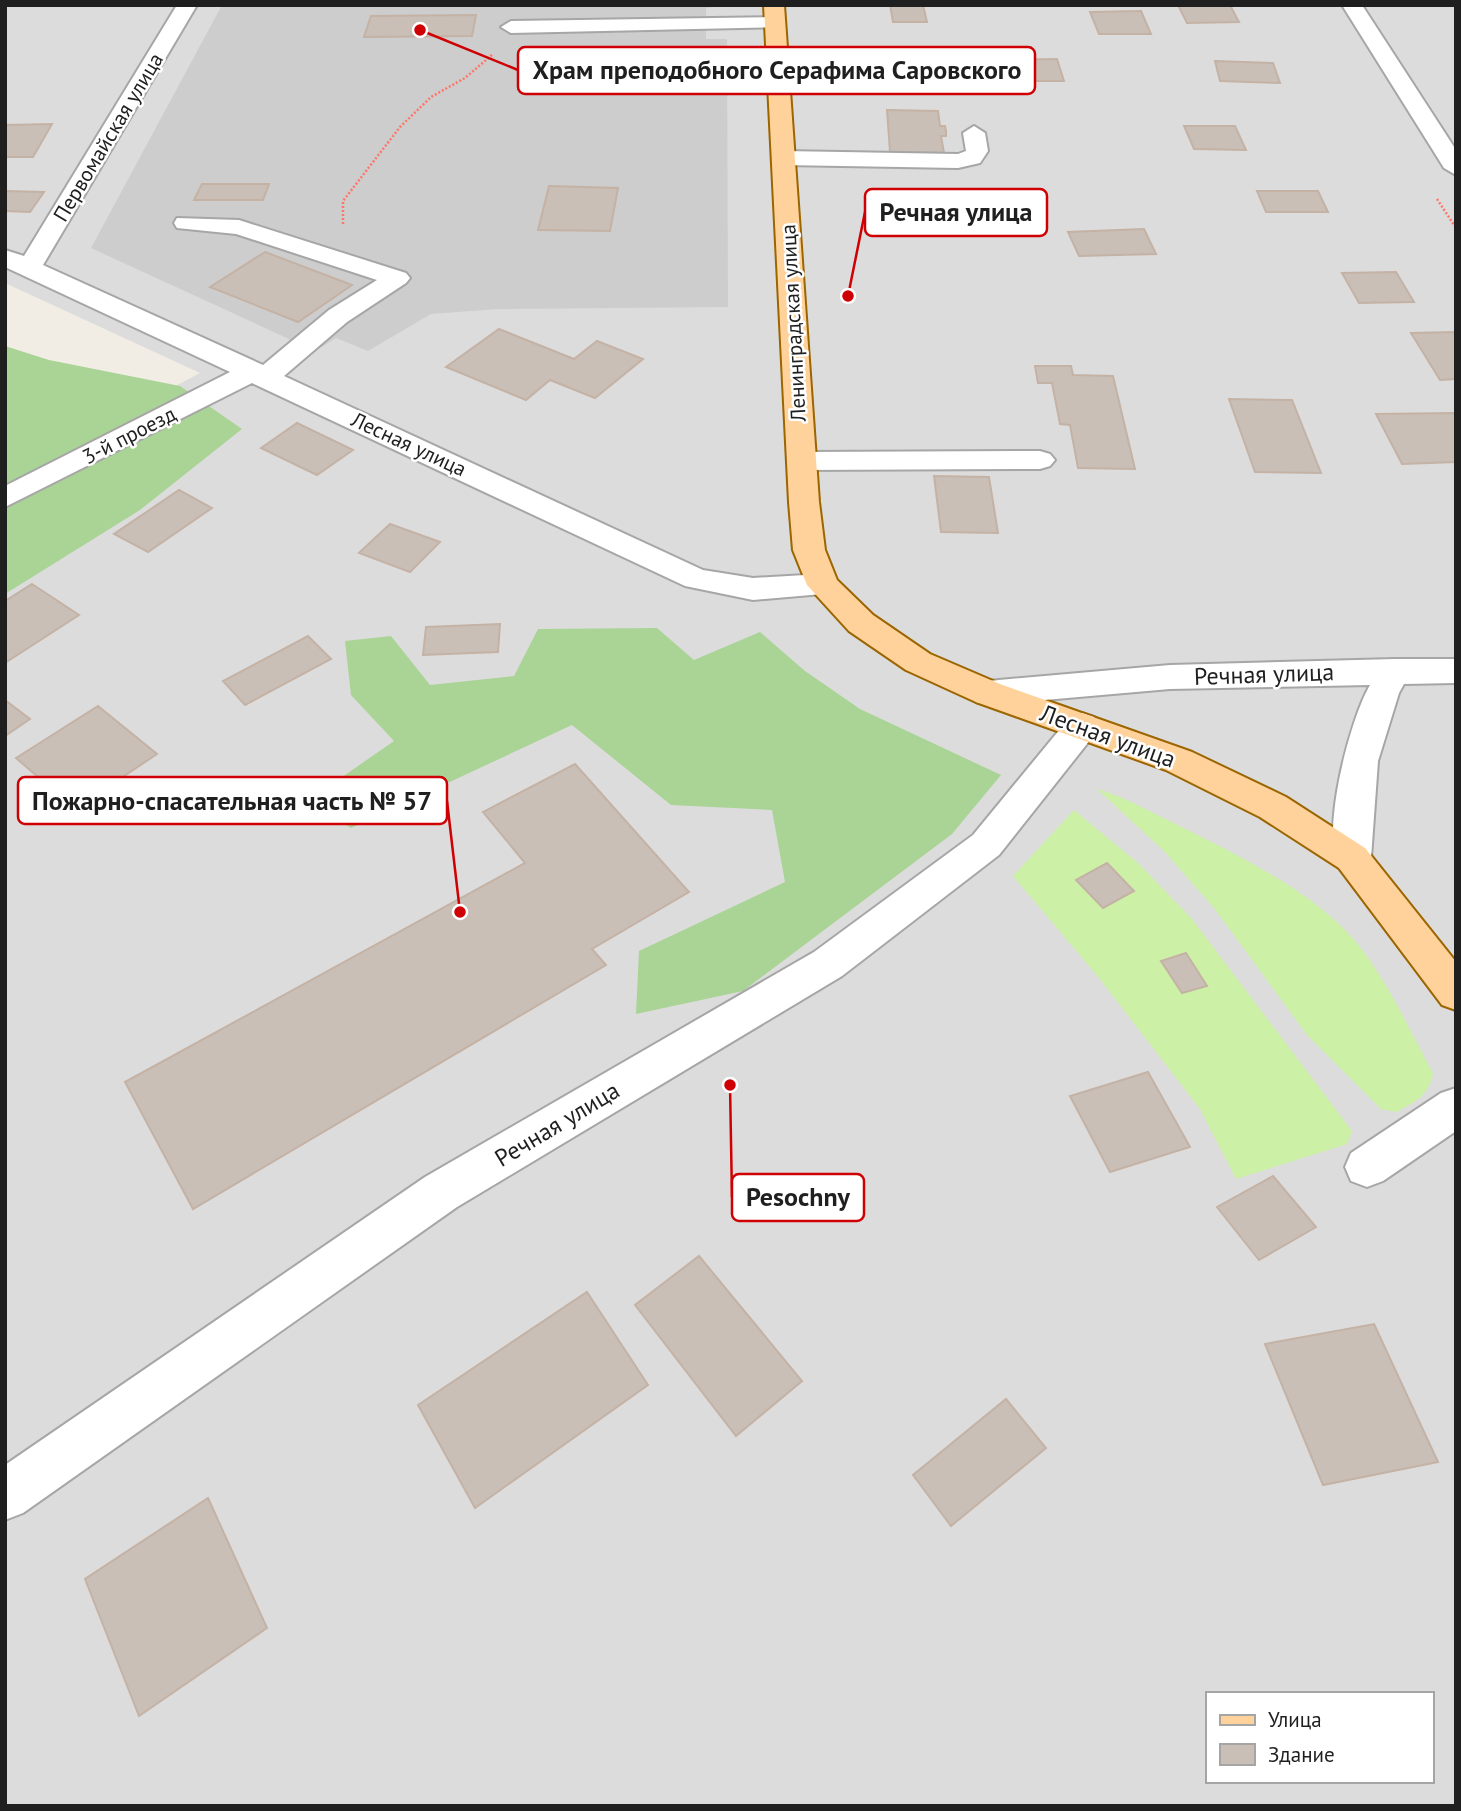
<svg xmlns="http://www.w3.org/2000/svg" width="1461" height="1811" font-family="'PT Sans',sans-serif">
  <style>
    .residential { fill: #dddcdc; fill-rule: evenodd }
    .religious { fill: #cdcdcd }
    .grass { fill: #cbf0a6 }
    .forest { fill: #a9d495 }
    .building { fill: #c9bfb7; stroke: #c4b2a5; stroke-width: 2 }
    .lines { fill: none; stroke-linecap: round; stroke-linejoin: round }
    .minor-casing { stroke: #a6a6a6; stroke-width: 4 }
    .major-casing { stroke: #9b6500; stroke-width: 4 }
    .path { stroke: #ff7568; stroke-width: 2.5; stroke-dasharray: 2 2; stroke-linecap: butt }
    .minor { fill: #fff; fill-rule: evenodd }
    .major { fill: #ffd29c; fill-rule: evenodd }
    .labels { text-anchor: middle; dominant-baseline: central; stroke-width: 5; stroke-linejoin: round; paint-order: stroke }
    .far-street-label { font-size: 21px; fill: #1f1f1f; stroke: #fff }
    .street-label { font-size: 24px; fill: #1f1f1f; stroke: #fff }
    .leader { fill: none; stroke: #cf0003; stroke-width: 2.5 }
    .callout-dot { fill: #cf0003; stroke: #fff; stroke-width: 2.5 }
    .callout { fill: #fff; stroke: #cf0003; stroke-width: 2.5 }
    .callout-label { font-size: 26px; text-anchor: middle; font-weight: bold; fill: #1f1f1f }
  </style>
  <rect width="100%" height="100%" fill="#f1ede5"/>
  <!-- residential -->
  <path class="residential" d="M5,5H1456V1806H5V477L200,373L5,283ZM1207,1694H1431V1781H1207Z"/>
  <!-- religious -->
  <path class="religious" d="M222,5H730L706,8V39H727L728,307L498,309L431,314L368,351L336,338L315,351L91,248Z"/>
  <!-- grass -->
  <path class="grass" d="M1097,789C1123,796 1146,810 1170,821C1226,849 1303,886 1346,931C1382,968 1408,1028 1433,1073C1429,1096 1415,1102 1396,1112L1381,1109L1307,1035L1214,908L1164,851Z
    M1074,810L1138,863L1192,919L1352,1131L1347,1144L1236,1179L1200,1109L1099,978L1013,876Z"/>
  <!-- forest -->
  <path class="forest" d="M5,346L49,360L180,386L242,429L140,510L5,594Z
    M657,628L694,660L760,632L805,671L860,709L1001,775L952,834L743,991L636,1014L639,951L785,882L772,810L671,805L572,725L351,828L309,800L394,741L351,695L345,641L391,636L430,685L514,676L538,629Z"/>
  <!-- building -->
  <path class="building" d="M890,5H923L927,22H893Z
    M1178,5H1230L1239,22L1187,23Z
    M1141,11L1151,34H1099L1090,12Z
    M476,15L472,36L364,37L371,16Z
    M1057,59L1064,81H1005L998,60Z
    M1215,61L1273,63L1280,83L1220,81Z
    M887,110L938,111L940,126H945L946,131V136H941L944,153L890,152Z
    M52,124L33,157H5V125Z
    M1184,126H1235L1246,150L1194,149Z
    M202,184H269L263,200H194Z
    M549,186L618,188L610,231L538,230Z
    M5,191L44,192L30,212L5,211Z
    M1257,191H1318L1328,212H1266Z
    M1144,229L1156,254L1079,256L1068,232Z
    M265,252L352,285L298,322L210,287Z
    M1396,272L1414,302L1359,303L1342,273Z
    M499,329L574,359L597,341L643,359L595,398L550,380L526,400L446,367Z
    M1456,332V379L1440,380L1411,333Z
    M1035,366H1071L1073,375L1113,376L1135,469L1078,468L1070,425L1060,424L1052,383H1038Z
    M1229,399L1292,400L1321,473L1255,472Z
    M1456,413V462L1402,464L1376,414Z
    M297,423L353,450L317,475L261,448Z
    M934,476L989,477L998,533L941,532Z
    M179,490L212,508L148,552L114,534Z
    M390,524L440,542L410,572L359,553Z
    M32,584L79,615L5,663V601Z
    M500,624L498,652L423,655L426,627Z
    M308,636L331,659L245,705L223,681Z
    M5,700L30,719L5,736Z
    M98,706L157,754L75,809L16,758Z
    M575,764L689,892L592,949L606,965L193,1209L125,1082L525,863L483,812Z
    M1107,863L1134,891L1103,908L1076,880Z
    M1186,953L1207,986L1182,993L1161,961Z
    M1148,1072L1190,1147L1110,1172L1070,1096Z
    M1273,1176L1316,1227L1259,1260L1217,1207Z
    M699,1256L802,1381L736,1436L635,1305Z
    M587,1292L648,1385L475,1508L418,1405Z
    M1374,1324L1438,1462L1323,1485L1265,1344Z
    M1006,1399L1046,1448L951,1526L913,1475Z
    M208,1498L267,1628L139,1716L85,1579Z"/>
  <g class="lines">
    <defs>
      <path id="minor" d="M177,5H197L43,265L263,365L329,310L377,280L236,234L177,228L174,223L177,218L239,220L406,273L410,278L406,283L347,322L284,376L703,570L753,578L823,574L834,577L839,585L834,593L753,600L685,586L252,383L5,507V486L230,372L5,267V250L24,256Z
        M1342,5H1362L1456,150V175L1444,168Z
        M775,17L785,23L782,27L511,33L501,27L511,21Z
        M974,126L985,133L988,151L980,163L958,168L783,165L772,158L783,151L958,154L966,151L963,133Z
        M1040,451L1050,454L1055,460L1050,466L1040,469L802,470L792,467L787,461L792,455L802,452Z
        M1395,659H1456V683L1404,684L1399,693L1378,761L1371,858L1365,868L1352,873L1339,868C1320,833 1350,719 1370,685L1170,689L988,705L976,702L971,693L976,684L988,681L1170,665Z
        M1082,713L1094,717L1099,726L1094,735L999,855L842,976L457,1207L23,1513L5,1520V1465L425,1177L814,952L973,835L1070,717Z
        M1456,1088V1131L1383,1181L1367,1187L1351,1181L1345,1167L1351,1153L1441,1093Z"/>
      <path id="major" d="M764,5H784L819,502L825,550L837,580L873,615L930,654L1000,684L1192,752L1286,797L1365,848L1456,962V1010L1442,1005L1339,868L1260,817L1166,770L976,702L906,670L849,631L807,585L793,550L789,502Z"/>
    </defs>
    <!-- minor casing -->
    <use href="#minor" class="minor-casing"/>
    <!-- major casing -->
    <use href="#major" class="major-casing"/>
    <!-- path -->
    <path class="path" d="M1437,199L1456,228
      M343,224V201L400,127L431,97L465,78L493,54"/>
    <!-- minor -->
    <use href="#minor" class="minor"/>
    <!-- major -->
    <use href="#major" class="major"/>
  </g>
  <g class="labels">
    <!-- far-street labels -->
    <g class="far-street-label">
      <text transform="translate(108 137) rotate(-59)">Первомайская улица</text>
      <text transform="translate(793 323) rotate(-93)">Ленинградская улица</text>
      <text transform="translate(129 435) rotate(-27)">3-й проезд</text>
      <text transform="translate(409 444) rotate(25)">Лесная улица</text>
    </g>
    <!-- street labels -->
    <g class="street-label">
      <text transform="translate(1264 674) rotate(-2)">Речная улица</text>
      <text transform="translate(1108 736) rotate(20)">Лесная улица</text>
      <text transform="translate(557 1124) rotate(-31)">Речная улица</text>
    </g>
  </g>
  <!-- callouts -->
  <path class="leader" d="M420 30L518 70M848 296L865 212M460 912L447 801M730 1085L732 1197"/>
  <g class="callout-dot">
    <circle cx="420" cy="30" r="7"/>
    <circle cx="848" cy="296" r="7"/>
    <circle cx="460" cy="912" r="7"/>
    <circle cx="730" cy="1085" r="7"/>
  </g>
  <g class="callout">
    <rect x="518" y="47" width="517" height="47" rx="7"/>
    <rect x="865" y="189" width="182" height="47" rx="7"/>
    <rect x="18" y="777" width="429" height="47" rx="7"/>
    <rect x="732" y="1174" width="132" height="47" rx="7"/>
  </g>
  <g class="callout-label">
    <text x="777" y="79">Храм преподобного Серафима Саровского</text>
    <text x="956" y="221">Речная улица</text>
    <text x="232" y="810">Пожарно-спасательная часть № 57</text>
    <text x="798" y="1206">Pesochny</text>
  </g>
  <!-- border -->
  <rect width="1461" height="1811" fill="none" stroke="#1f1f1f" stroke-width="14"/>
  <!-- legend -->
  <rect x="1206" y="1692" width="228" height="91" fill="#ffffff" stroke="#a5a5a5" stroke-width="2"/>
  <rect x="1220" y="1715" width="35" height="10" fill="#ffd29c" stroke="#a5a5a5" stroke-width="2"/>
  <text x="1268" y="1727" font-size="21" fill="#1f1f1f">Улица</text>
  <rect x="1220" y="1744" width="35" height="21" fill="#c9bfb7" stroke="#a5a5a5" stroke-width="2"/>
  <text x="1268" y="1762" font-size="21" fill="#1f1f1f">Здание</text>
</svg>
